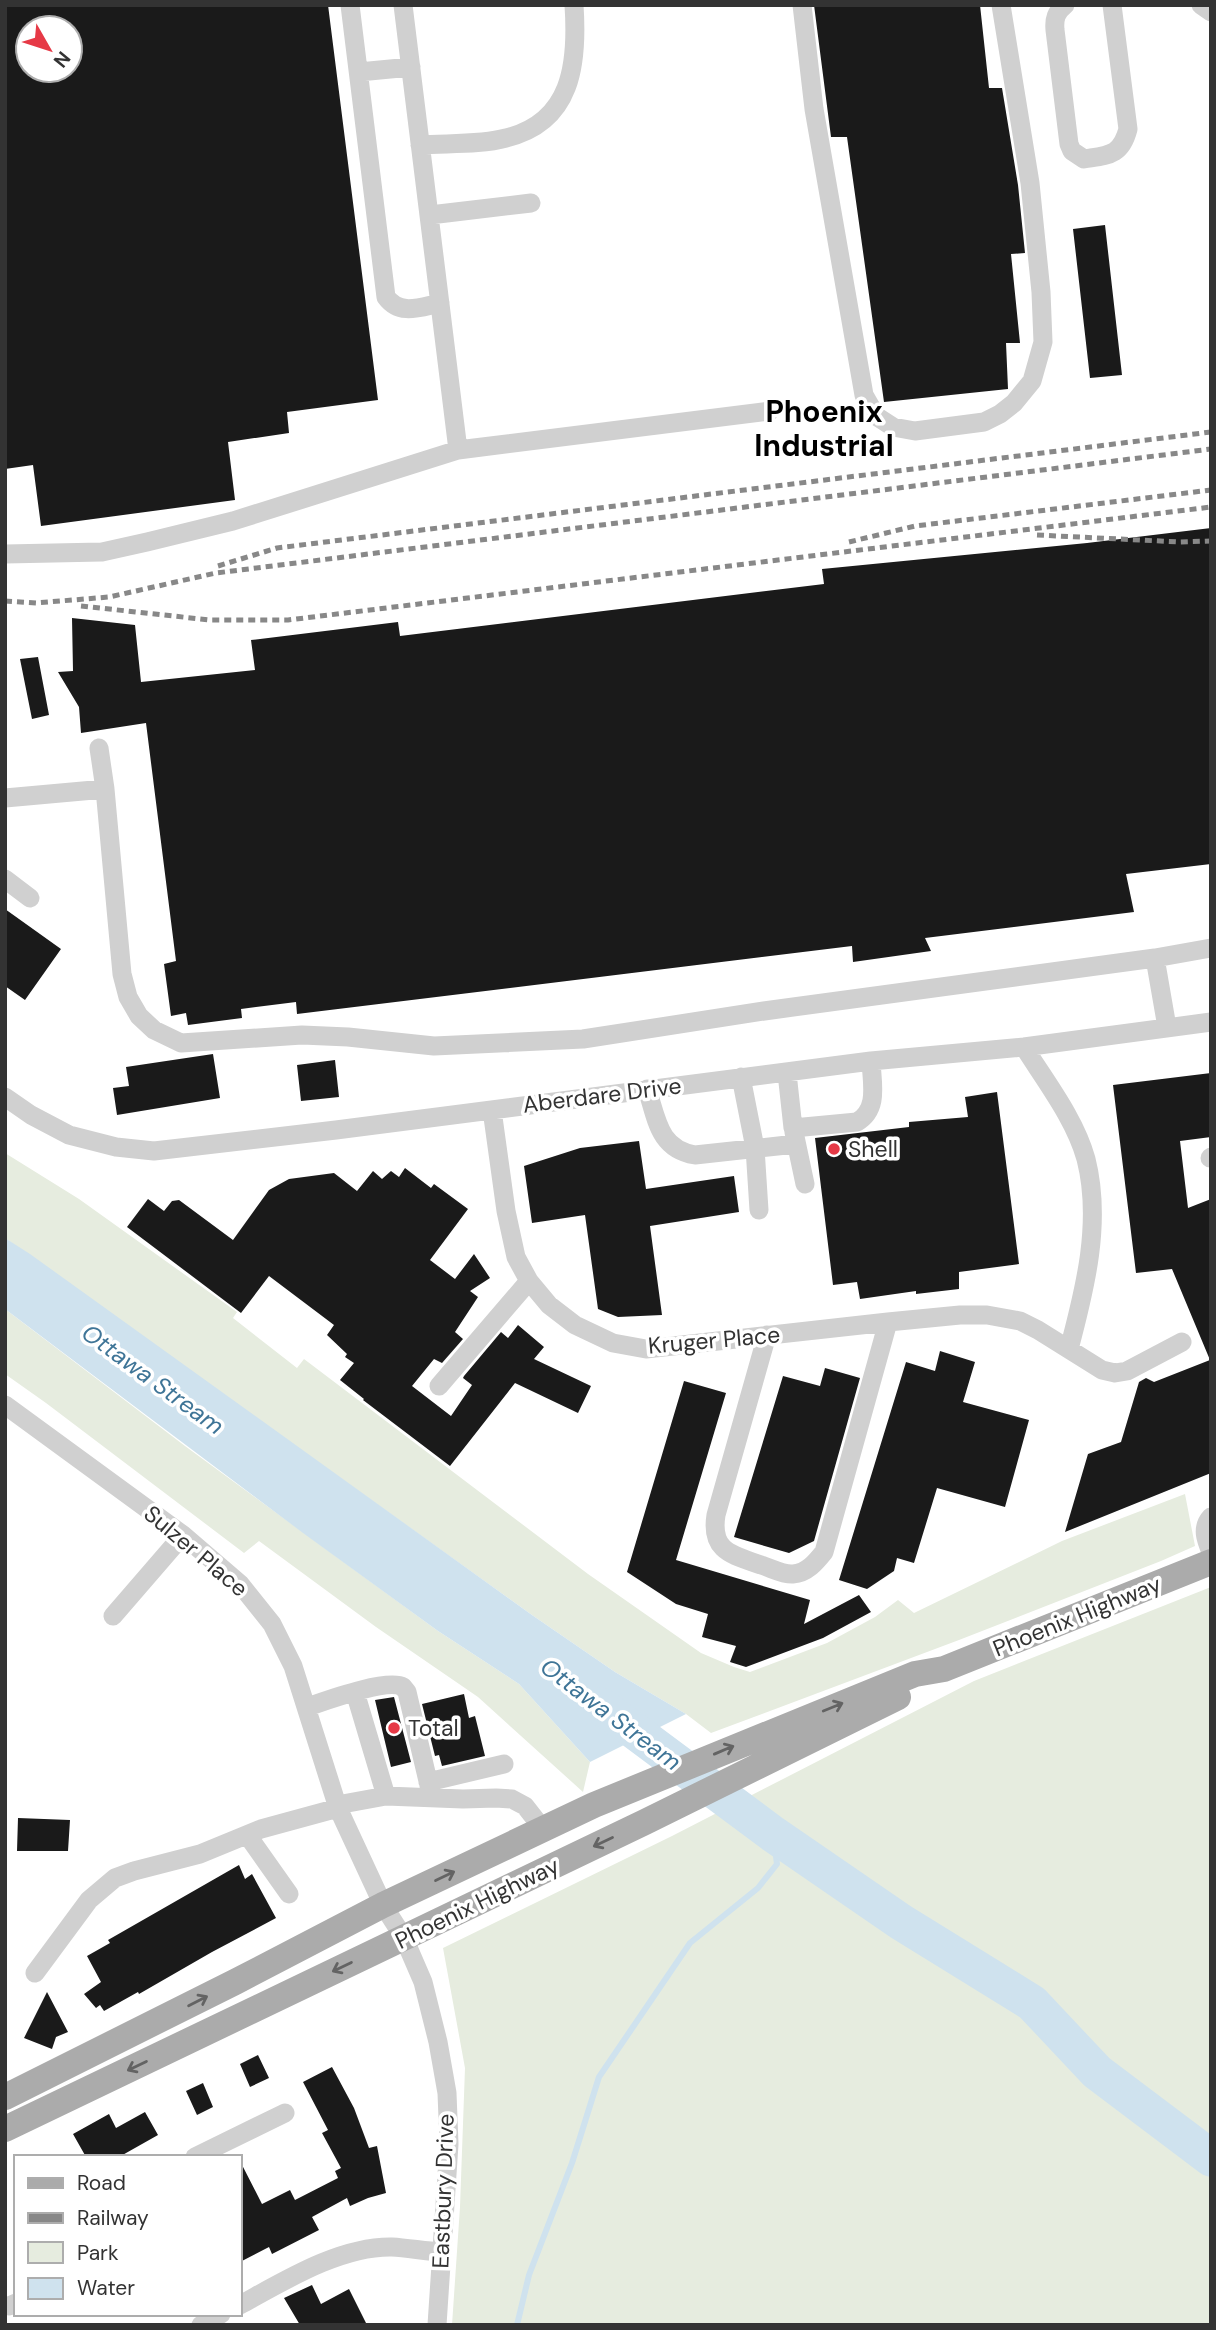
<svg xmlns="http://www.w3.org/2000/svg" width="1216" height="2330" font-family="'DM Sans',sans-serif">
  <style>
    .green { fill: #e6ecdf }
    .water { fill: #cfe2ee }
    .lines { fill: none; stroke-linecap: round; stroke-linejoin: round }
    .stream { stroke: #cfe2ee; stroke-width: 6 }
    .river { stroke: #cfe2ee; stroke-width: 37 }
    .building { fill: #1a1a1a; fill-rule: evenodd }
    .minor { stroke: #d0d0d0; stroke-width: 19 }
    .major { stroke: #ababab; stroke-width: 26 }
    .rail { stroke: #888; stroke-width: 5; stroke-dasharray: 7 5; stroke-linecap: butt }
    .oneway { stroke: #636363 }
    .poi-dot { fill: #e63946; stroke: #fff; stroke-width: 2.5 }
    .labels { text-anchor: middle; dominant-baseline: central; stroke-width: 7; stroke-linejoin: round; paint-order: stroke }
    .street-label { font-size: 23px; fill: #333; stroke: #fff }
    .poi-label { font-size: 23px; fill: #333; stroke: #fff; text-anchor: start }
    .water-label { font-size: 24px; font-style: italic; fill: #3f7597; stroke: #fff }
    .district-label { font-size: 30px; font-weight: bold; fill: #000; stroke: #fff }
  </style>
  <rect width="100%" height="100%" fill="#fff"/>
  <!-- green -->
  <path class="green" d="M5,1153L79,1199L237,1312L233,1318L297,1368L304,1359L588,1574L701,1653L734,1667L750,1672L827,1643L875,1617L898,1600L914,1613L1062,1541L1185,1494L1195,1546L1161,1561L959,1640L711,1733L686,1714L615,1672L532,1615L5,1238Z
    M5,1309L185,1446L438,1631L519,1684L590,1762L583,1792L478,1697L376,1627L259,1541L244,1553L46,1403L5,1374Z
    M1211,1587V2325H452L460,2207L465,2068L443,1948L672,1836L974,1681Z"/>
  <!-- water -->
  <path class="water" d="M5,1238L30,1254L532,1615L615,1672L686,1714L590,1762L519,1684L438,1631L303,1533L5,1309Z"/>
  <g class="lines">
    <!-- stream -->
    <path class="stream" d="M517,2325L529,2275L572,2163L599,2077L690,1943L758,1888L777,1864L773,1834"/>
    <!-- river -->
    <path class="river" d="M601,1706L773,1834L901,1922L1032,2003L1097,2072L1211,2158"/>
  </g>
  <!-- building -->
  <path class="building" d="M5,5H328L378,400L287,412L289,433L228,442L235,500L41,526L33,465L5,469ZM28,28H70V70H28Z
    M814,5H980L989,88H1002L1018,185L1025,253L1011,254L1020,343H1006L1008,389L884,402L847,137H831Z
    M1105,225L1122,375L1090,378L1073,229Z
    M1211,528V864L1126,874L1134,912L925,938L931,951L853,962L852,946L297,1014L296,1002L241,1009L242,1018L188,1025L186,1013L171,1016L164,964L176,961L146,723L81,733L79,707L58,672L73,671L72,618L135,625L141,682L255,670L251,640L398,622L400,636L824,584L822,569L1087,543Z
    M38,657L49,715L32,719L20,659Z
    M5,909L61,949L25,1000L5,986Z
    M213,1054L220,1098L117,1115L113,1088L129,1086L126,1067Z
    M335,1060L339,1097L301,1101L297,1065Z
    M1211,1073V1137L1180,1141L1188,1208L1211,1199V1473L1065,1532L1088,1454L1121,1442L1139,1382L1146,1378L1154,1382L1210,1360L1172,1269L1136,1273L1113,1085Z
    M997,1092L1019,1264L959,1272V1289L916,1294V1291L860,1299L857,1282L833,1285L815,1138L909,1127V1122L968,1117L965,1097Z
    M639,1141L646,1189L734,1176L739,1212L650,1226L662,1315L618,1317L598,1309L585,1215L532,1223L524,1166L580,1148Z
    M405,1168L431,1188L434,1184L468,1209L430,1260L455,1279L474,1254L490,1278L470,1291L478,1297L455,1332L463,1339L442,1363L434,1359L412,1386L451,1416L472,1385L463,1378L464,1376L501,1332L508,1338L518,1325L544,1347L534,1359L591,1386L578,1413L515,1383L450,1466L363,1400L364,1399L340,1380L354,1363L345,1357L347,1354L327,1335L334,1325L269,1276L241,1313L127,1227L148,1199L164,1211L172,1201L179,1200L233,1240L269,1190L289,1179L334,1173L357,1191L373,1171L382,1179L391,1171L399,1177Z
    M940,1351L975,1362L963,1402L1029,1420L1005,1507L937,1488L914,1563L897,1558L894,1571L867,1589L839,1580L906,1362L935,1371Z
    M825,1368L860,1378L814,1541L789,1553L734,1537L783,1376L820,1386Z
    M684,1381L726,1393L676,1560L810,1600L804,1624L859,1595L871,1612L823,1638L746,1667L730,1662L736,1646L702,1637L708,1614L676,1604L627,1572Z
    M464,1694L469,1718L475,1716L485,1756L442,1766L439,1755L435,1756L422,1704Z
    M394,1697L411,1762L391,1767L375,1700Z
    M18,1818L70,1820L68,1851H17Z
    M239,1865L245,1879L252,1874L276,1918L212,1952L139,1994L138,1992L104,2011L100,2005L96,2008L84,1994L101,1982L87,1956L110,1943L108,1940Z
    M47,1992L68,2032L56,2037L52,2049L24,2038Z
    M258,2055L269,2078L250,2087L240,2064Z
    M332,2067L354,2108L369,2148L377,2146L386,2193L368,2198L350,2206L347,2198L312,2217L319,2230L272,2254L269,2247L240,2262V2161L262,2204L290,2190L295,2200L338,2178L335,2171L341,2168L322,2133L328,2130L303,2082Z
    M203,2083L213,2107L197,2115L186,2091Z
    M145,2112L158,2135L119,2157H86L73,2134L109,2114L116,2128Z
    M312,2285L321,2304L349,2289L367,2325H300L284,2298Z"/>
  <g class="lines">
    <!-- minor -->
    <path class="minor" d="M350,5L386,297C400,316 420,307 440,303
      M403,5L458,450
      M802,5L814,109L864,395L876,416L893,427L915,431L984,422L1000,414L1014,403L1032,381L1043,342L1041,292L1030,183L1001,5
      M1065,5C1056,12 1054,19 1055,30L1069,144L1072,151L1084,159C1108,155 1121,156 1128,129L1112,5
      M1201,5L1211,12
      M359,72L411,67
      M420,145C447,143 481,145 506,138C572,122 578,64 574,5
      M430,215L531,203
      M5,554L102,552L147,542L233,521L458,450L770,411
      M99,748L105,789L122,974L128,997L139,1016L154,1030L181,1043L302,1035L348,1037L434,1046L583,1039L764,1011L1155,958L1211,948
      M5,798L105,789
      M5,879L30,898
      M1155,958L1167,1027
      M1024,1047C1046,1082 1075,1119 1086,1159C1102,1222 1085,1289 1069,1349
      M787,1073L793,1128L857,1122C879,1109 872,1084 871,1061
      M741,1077L755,1148L759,1210
      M647,1089C657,1120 659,1149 695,1155L796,1144
      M5,1097L31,1115L69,1135L116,1147L154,1151L336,1130L871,1061L1024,1047L1211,1022
      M492,1110L506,1211L516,1257L529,1281L549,1305L575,1325L613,1343L646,1349L888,1322L960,1315H987L1020,1321L1038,1330L1102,1370L1115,1373L1127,1371L1182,1342
      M794,1132L805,1184
      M1210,1158L1211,1157
      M767,1335L716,1515C710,1552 733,1555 761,1565C771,1568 784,1575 793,1574C807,1573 816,1562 824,1552L888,1322
      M439,1386L529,1281
      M5,1405L183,1535L240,1584L272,1624L293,1666L338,1808L383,1905L404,1938L423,1982L438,2042L447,2093L449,2144L437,2325
      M1211,1517C1201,1528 1206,1540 1211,1552
      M113,1616L183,1535
      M355,1692L386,1796
      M307,1707C325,1701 388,1678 403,1687L407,1692L432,1798
      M428,1782L504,1764
      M337,1805L386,1796L463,1799L496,1798L512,1799L525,1806L543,1829
      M248,1836L289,1894
      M35,1973L89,1900L115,1878L134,1871L200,1854L261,1829L338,1808
      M195,2157L285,2113
      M240,2305C284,2281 340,2246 392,2247C408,2248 425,2251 441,2252
      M9,2306L16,2303
      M201,2325L221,2314"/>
    <!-- major -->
    <path class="major" d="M5,2097L235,1982L383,1905L594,1805L915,1674L944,1669L1211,1562
      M5,2129L645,1822L898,1697"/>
    <!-- rail -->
    <path class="rail" d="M1037,535L1180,542L1211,541
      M849,542L915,526L1211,490
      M218,566L277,548L1211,432
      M5,601L36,603L109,597L216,573L1211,449
      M81,606L210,620H288L1211,507"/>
  </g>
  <!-- one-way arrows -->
  <defs><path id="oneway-shaft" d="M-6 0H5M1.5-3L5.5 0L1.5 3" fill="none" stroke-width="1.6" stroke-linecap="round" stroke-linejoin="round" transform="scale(1.75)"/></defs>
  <g class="oneway">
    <use href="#oneway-shaft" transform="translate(833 1707) rotate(-22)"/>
    <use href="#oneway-shaft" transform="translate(724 1750) rotate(-23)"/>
    <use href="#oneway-shaft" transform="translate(603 1842) rotate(155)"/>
    <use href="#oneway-shaft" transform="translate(445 1876) rotate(-26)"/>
    <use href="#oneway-shaft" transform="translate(342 1967) rotate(154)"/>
    <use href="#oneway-shaft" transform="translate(198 2001) rotate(-27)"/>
    <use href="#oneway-shaft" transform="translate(137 2066) rotate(154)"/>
  </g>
  <!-- markers -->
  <g class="poi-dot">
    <circle cx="834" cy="1149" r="7"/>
    <circle cx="394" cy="1728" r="7"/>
  </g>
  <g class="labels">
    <!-- street labels -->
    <g class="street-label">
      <text transform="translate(602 1095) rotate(-7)">Aberdare Drive</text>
      <text transform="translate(714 1340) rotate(-5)">Kruger Place</text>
      <text transform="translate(196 1551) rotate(40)">Sulzer Place</text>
      <text transform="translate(1077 1616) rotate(-22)">Phoenix Highway</text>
      <text transform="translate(477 1903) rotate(-26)">Phoenix Highway</text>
      <text transform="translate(443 2191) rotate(-88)">Eastbury Drive</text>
    </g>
    <!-- poi labels -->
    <g class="poi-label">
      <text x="848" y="1149">Shell</text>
      <text x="408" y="1728">Total</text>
    </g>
    <!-- water labels -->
    <g class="water-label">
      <text transform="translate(153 1379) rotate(36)">Ottawa Stream</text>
      <text transform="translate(611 1714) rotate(37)">Ottawa Stream</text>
    </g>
    <!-- district labels -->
    <g class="district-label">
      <text x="824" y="411">Phoenix<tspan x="824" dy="34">Industrial</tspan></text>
    </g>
  </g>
  <!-- border -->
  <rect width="1216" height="2330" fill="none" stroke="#333333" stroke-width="14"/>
  <!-- legend -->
  <rect x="14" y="2155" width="228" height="161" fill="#ffffff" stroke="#adadad" stroke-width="2"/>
  <rect x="28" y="2178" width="35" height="10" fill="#ababab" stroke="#adadad" stroke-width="2"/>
  <text x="77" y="2190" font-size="21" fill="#333333">Road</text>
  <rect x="28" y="2213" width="35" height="10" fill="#888888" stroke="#adadad" stroke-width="2"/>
  <text x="77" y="2225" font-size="21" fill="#333333">Railway</text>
  <rect x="28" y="2242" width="35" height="21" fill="#e6ecdf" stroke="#adadad" stroke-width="2"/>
  <text x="77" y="2260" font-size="21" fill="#333333">Park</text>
  <rect x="28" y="2278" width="35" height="21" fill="#cfe2ee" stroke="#adadad" stroke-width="2"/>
  <text x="77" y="2295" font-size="21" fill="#333333">Water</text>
  <!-- north arrow -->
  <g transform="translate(49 49) rotate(129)"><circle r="33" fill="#ffffff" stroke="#adadad" stroke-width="2"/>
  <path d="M0-5L12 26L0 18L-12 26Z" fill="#e63946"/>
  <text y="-10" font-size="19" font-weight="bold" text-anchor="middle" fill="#333333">N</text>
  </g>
</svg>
